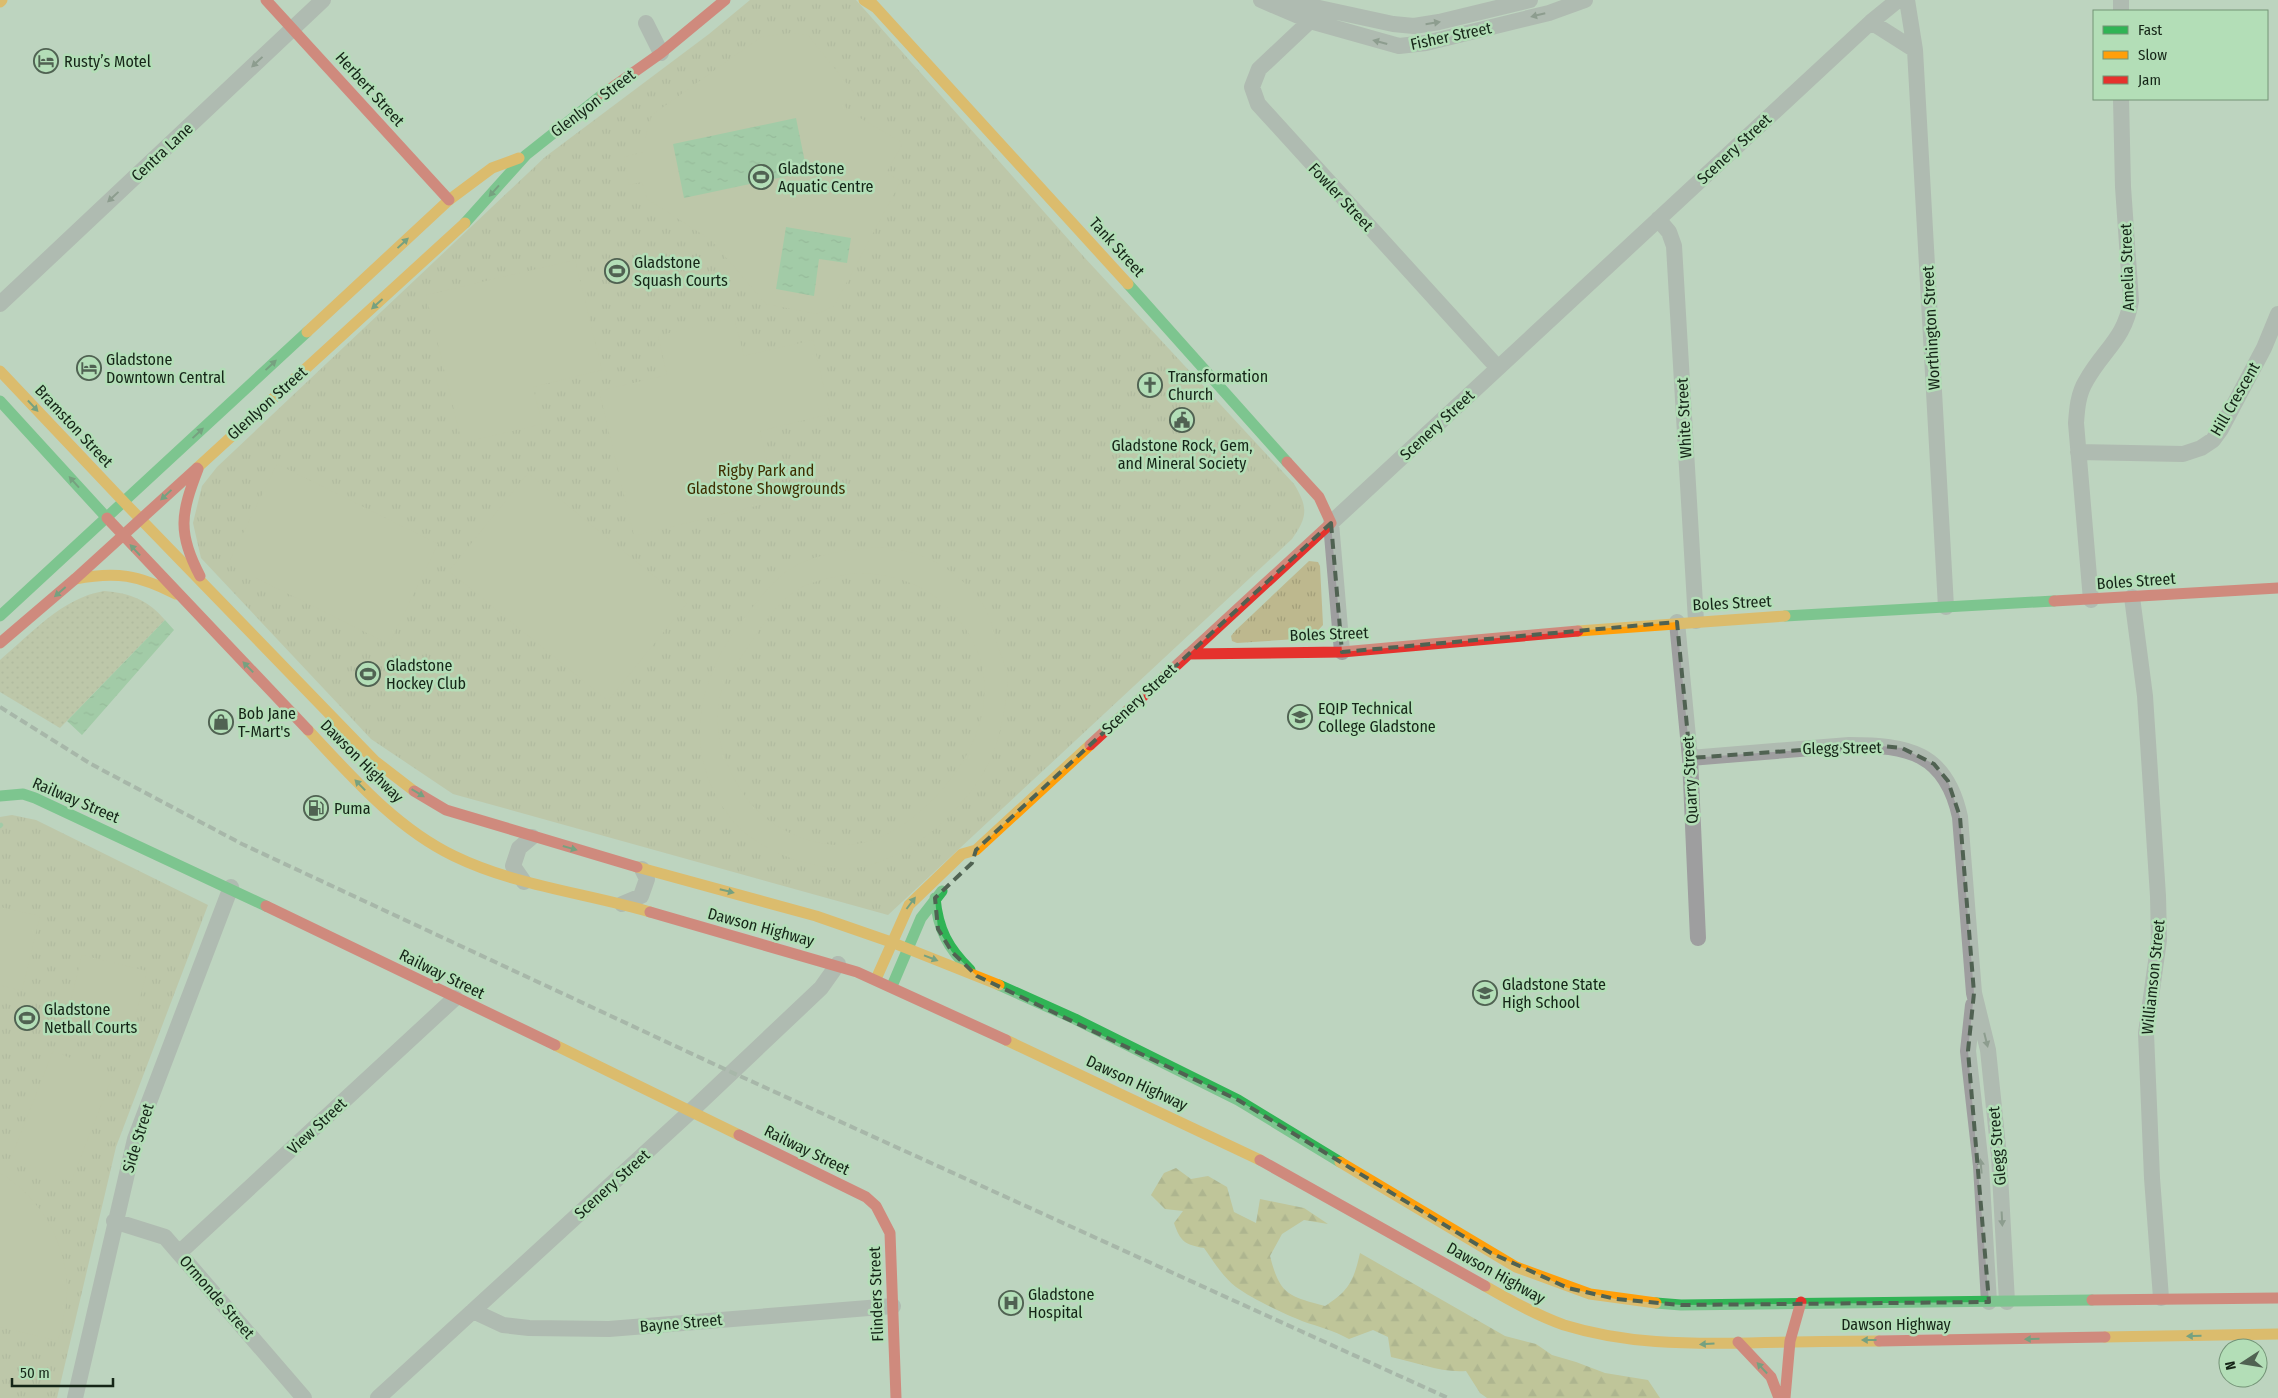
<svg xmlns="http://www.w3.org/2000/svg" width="2278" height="1398" font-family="'Fira Sans Condensed',sans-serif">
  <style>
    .grass { fill: url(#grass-dots) }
    .forest { fill: url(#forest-firs) }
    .park { fill: url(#park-tufts) }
    .pitch { fill: #bdb88e; fill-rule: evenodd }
    .water { fill: url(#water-ripples) }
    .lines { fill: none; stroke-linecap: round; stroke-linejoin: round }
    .stream { stroke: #81c289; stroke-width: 4.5 }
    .street { stroke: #9e9e9f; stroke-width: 16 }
    .fast { stroke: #30b455; stroke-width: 11 }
    .slow { stroke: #ff9f0a; stroke-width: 11 }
    .jam { stroke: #e5322d; stroke-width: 11 }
    .rail { stroke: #8d958e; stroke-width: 4; stroke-dasharray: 8 4; stroke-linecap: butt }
    .oneway { fill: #535b54 }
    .oneway2 { fill: #216533 }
    .marked { fill: none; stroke: #506252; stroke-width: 4; stroke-dasharray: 10 6; stroke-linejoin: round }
    .labels { text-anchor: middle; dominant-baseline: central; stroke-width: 5; stroke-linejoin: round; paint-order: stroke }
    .street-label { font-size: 16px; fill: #152517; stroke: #b3deb7 }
    .poi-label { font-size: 16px; fill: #152517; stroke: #b3deb7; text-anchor: start }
    .park-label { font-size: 16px; fill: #3e2d00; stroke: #b3deb7 }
  </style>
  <defs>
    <pattern id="grass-dots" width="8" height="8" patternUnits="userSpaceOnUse" patternTransform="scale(1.25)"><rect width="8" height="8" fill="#bdb88e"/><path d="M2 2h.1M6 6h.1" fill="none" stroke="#a29e7a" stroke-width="1.8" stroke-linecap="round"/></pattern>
    <pattern id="forest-firs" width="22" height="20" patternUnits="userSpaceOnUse" patternTransform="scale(1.25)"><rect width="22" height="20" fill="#c0b36a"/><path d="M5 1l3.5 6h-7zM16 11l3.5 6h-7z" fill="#9b9156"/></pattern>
    <pattern id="park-tufts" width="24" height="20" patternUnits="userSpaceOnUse" patternTransform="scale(1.25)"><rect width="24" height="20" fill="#bdb88e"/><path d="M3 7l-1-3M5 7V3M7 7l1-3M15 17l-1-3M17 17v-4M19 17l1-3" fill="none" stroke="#a29e7a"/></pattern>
    <pattern id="water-ripples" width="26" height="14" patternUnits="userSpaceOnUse" patternTransform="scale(1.25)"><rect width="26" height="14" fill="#81c289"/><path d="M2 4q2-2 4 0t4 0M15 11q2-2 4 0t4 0" fill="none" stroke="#689d6f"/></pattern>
  </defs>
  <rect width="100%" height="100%" fill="#bdd4bf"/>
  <!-- grass -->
  <path class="grass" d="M104,591C130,593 148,600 165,620L60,728L0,692V660C32,633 62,598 104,591Z"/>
  <!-- forest -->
  <path class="forest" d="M1176,1168L1191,1179L1208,1176L1227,1187L1234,1212L1256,1223L1260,1199L1304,1208L1328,1224L1304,1220L1282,1234L1270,1256C1280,1295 1288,1296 1325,1306C1349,1291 1354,1280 1360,1253L1505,1336L1536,1344L1552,1355L1576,1362L1605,1373L1648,1380L1660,1398H1487L1480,1393L1466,1371C1441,1373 1416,1362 1391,1357L1388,1337L1373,1330L1349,1339C1333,1330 1319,1327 1302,1321C1284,1314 1251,1298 1236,1287C1223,1277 1214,1262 1204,1248C1185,1245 1180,1241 1174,1223L1183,1211L1165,1209L1151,1195L1164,1173Z"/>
  <!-- park -->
  <path class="park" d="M750,0H856L1084,257L1294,484C1308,507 1308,517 1292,539L888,915L453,794L371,739L201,558L193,523L202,486L217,467L545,157L709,34Z
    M1309,561L1318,562L1320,566L1323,625L1311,638L1237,643L1232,641L1231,636L1236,630Z
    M12,815L36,820L208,905L116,1147L57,1398H0V817Z"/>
  <!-- pitch -->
  <path class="pitch" d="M792,33L808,35L855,94L844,104L848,111L903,143L886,173L901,181L834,306L817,314L766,304L711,240L647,199L642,182L629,185L624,157L645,152V138L652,115L761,37Z
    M575,260L602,370L533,387L542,424L462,443L426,295Z
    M734,317L744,356L813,340L830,414L760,431L776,501L634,536L599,391L667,375L658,336Z
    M277,464L438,544L389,644L228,564Z
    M528,473L687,603L608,701L449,571Z
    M878,547C899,549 917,552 935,562C953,571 976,591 985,608C992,621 995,637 999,650C1002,658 1006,666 1007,674C1009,692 1001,734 994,751C974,802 916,856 861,867C842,870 820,867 803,862C775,854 746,839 729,816C677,746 701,670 751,609C764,593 779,574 797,565C822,552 851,550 878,547ZM855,573C893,573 927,584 953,613C1006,670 986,742 939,793C902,833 860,857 805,839C785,832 766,821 752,805C725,773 706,721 726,680C734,666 745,652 754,638C767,618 783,596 806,585C821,579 840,576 855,573Z
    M0,907L40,916L22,991L0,985Z
    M82,955L147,971L128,1044L64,1028Z
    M53,1051L113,1075L71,1182L11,1158Z
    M0,1173C38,1195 65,1240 67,1285C68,1304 62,1323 58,1341L0,1327Z"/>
  <!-- water -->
  <path class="water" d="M796,118L807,172L684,198L673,144Z
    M786,227L851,238L847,263L819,259L814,296L776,289Z
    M165,620L174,630L82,735L67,721Z"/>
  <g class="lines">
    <!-- stream -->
    <path class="stream" d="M0,826L1,825"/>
    <!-- street -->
    <path class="street" d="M1261,0L1310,21L1399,46L1426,43L1549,13L1585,0
      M1282,0L1393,24L1414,26L1439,22L1530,0
      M1907,0L1915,50L1946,607
      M2121,11V0
      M1310,21L1259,69L1252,87L1258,104L1498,368
      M1871,22L1915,50
      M646,23L661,53
      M1658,219L1669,232L1674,246L1696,621
      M0,304L323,0
      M2078,452L2183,454L2201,448L2213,440L2221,429L2264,348L2278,314
      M2132,597L2145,696L2158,896L2159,940L2146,1033L2152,1178L2161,1298
      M2091,600L2076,423C2077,409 2078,394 2086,381C2103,350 2125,339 2131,301L2123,187L2121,99
      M1677,622L1690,758L1698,938
      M1342,652L1331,523L1871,22L1898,0
      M1690,758L1849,745C1908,745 1946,752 1960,817L1974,993L1988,1050L1999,1156L2007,1302
      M524,882L513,866L519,848L532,837
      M622,904L641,896L647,879L642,869
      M1973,1005L1968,1051L1981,1166L1989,1302
      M114,1221L165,1237L304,1398
      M179,1253L455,998
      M473,1311L503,1325L529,1328L609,1329L893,1306
      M75,1398L135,1139L231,887
      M378,1398L690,1112L821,988L838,964"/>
    <!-- fast -->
    <path class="fast" d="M465,223L526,155L603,94
      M1128,284L1287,462
      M0,401L107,518
      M0,616L307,332
      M1785,616L2054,601
      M0,796L23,794L35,798L266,906
      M935,898C938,930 948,948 970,970
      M999,985L1075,1019L1238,1100L1340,1162
      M892,986L921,918L942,891
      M1656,1303L1681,1305L2092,1300"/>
    <!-- slow -->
    <path class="slow" d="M864,0L875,7
      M869,0L1128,284
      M0,2L2,0
      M307,332L449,200L492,168L519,158
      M0,371L124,502
      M197,468L465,223
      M124,502L375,761L414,791
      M75,579C117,571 138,575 176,594
      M1578,631L1785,616
      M308,730C352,777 396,828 454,856C516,886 585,893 650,912
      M637,867L816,916L891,942L999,985
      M876,979L909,905L962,854L976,850L1090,745
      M1006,1040L1260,1160
      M555,1045L739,1135
      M1340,1162L1516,1267L1590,1294L1656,1303
      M1485,1286C1511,1301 1536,1315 1564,1325C1625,1344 1686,1344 1749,1343C1792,1342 1836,1341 1879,1341
      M2105,1337L2278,1334"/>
    <!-- jam -->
    <path class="jam" d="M266,0L449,200
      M603,94L661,53L725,0
      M198,469C181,513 177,533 200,576
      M107,518L308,730
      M2054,601L2278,588
      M0,643L75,579L197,468
      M1188,654L1342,652L1578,631
      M1090,745L1331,523L1319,497L1287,462
      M414,791L446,810L637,867
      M266,906L555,1045
      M650,912L857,972L1006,1040
      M739,1135L866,1197L876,1206L890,1233L896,1398
      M1260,1160L1485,1286
      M2092,1300L2278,1298
      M1879,1341L2105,1337
      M1738,1342L1771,1377L1779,1398
      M1785,1398L1790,1341L1801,1302"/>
    <!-- rail -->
    <path class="rail" d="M0,707L91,764L242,844L731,1072L1448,1398"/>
  </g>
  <!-- one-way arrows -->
  <defs><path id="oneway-solid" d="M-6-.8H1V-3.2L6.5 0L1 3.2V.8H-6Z" transform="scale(1.25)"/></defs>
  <g class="oneway">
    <use href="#oneway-solid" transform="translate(1538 15) rotate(166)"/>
    <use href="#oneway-solid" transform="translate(1433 23) rotate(-9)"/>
    <use href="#oneway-solid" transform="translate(1380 42) rotate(-165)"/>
    <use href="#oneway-solid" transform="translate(257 62) rotate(137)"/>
    <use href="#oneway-solid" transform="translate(113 197) rotate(137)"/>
    <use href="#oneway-solid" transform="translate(1986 1040) rotate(76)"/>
    <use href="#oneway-solid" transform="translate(1981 1166) rotate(-95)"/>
    <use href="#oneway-solid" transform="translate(2002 1219) rotate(87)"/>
  </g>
  <g class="oneway2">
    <use href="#oneway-solid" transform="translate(494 191) rotate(132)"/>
    <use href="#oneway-solid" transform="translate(403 243) rotate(-43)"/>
    <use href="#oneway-solid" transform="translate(377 304) rotate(138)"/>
    <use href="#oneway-solid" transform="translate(271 365) rotate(-43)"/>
    <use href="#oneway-solid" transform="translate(33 406) rotate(47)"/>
    <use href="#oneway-solid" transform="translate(198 433) rotate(-43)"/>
    <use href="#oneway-solid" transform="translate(74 482) rotate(-132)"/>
    <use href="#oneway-solid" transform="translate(166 495) rotate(137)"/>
    <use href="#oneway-solid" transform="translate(135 550) rotate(-133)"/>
    <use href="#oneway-solid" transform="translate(60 592) rotate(139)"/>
    <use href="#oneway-solid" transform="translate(248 667) rotate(-134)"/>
    <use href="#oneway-solid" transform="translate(360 785) rotate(-134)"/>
    <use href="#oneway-solid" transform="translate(418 793) rotate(31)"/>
    <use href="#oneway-solid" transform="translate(570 848) rotate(16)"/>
    <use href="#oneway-solid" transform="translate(727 891) rotate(14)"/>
    <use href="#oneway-solid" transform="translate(911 903) rotate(-53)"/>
    <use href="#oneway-solid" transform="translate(931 958) rotate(21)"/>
    <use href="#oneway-solid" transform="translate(2194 1336) rotate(179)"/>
    <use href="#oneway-solid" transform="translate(2032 1339) rotate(179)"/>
    <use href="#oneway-solid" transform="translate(1869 1340) rotate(180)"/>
    <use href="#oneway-solid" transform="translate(1707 1344) rotate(177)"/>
    <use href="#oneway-solid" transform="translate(1762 1368) rotate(-133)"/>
  </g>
  <!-- marked area -->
  <path d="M0 0H2278V1398H0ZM1331,523L1342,652L1677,622L1690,758L1871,745L1902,748L1934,764L1948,781L1960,817L1974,993L1968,1051L1989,1302L1681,1305L1616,1299L1568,1288L1491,1253L1238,1100L977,976L952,952L938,929L935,898L972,863L976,850Z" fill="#bdd4bf" fill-opacity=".55" fill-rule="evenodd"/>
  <path class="marked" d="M1331,523L1342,652L1677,622L1690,758L1871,745L1902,748L1934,764L1948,781L1960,817L1974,993L1968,1051L1989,1302L1681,1305L1616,1299L1568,1288L1491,1253L1238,1100L977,976L952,952L938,929L935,898L972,863L976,850Z"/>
  <!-- icons -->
  <defs>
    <symbol id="hotel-ring" viewBox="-11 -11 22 22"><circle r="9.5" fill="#b3deb7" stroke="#506252" stroke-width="1.5"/><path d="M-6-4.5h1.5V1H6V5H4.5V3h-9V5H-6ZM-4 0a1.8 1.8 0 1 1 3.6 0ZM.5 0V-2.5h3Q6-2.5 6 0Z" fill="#506252"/></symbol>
    <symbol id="stadium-ring" viewBox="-11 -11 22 22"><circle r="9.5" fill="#b3deb7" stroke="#506252" stroke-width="1.5"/><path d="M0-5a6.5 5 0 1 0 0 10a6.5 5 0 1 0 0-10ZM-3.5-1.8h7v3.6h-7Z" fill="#506252"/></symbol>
    <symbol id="church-ring" viewBox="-11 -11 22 22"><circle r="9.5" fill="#b3deb7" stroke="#506252" stroke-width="1.5"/><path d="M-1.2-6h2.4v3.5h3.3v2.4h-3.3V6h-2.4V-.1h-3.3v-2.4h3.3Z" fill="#506252"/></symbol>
    <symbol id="civic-ring" viewBox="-11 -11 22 22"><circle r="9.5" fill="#b3deb7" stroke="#506252" stroke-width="1.5"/><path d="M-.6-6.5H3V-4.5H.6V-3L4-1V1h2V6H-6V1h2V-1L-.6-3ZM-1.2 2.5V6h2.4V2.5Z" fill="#506252"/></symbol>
    <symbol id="university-ring" viewBox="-11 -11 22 22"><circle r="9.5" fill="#b3deb7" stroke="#506252" stroke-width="1.5"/><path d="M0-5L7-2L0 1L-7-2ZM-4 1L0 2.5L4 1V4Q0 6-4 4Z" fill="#506252"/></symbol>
    <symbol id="shop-ring" viewBox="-11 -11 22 22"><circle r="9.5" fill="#b3deb7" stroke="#506252" stroke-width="1.5"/><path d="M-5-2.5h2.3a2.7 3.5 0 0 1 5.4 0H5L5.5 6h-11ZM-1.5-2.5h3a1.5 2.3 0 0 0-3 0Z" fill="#506252"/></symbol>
    <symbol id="fuel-ring" viewBox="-11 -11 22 22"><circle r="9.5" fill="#b3deb7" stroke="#506252" stroke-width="1.5"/><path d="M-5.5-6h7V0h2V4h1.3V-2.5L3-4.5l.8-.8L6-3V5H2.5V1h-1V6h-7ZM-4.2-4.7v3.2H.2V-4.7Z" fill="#506252"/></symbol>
    <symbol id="school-ring" viewBox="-11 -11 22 22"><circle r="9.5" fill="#b3deb7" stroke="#506252" stroke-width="1.5"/><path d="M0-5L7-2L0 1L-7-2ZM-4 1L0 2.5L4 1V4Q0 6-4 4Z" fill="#506252"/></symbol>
    <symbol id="hospital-ring" viewBox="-11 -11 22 22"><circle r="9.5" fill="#b3deb7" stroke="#506252" stroke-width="1.5"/><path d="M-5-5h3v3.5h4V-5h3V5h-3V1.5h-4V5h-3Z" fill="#506252"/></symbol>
  </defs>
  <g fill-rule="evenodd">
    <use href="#hotel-ring" x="32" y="47" width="28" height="28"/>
    <use href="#stadium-ring" x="747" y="163" width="28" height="28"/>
    <use href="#stadium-ring" x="603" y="257" width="28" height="28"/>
    <use href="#hotel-ring" x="75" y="354" width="28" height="28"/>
    <use href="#church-ring" x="1136" y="371" width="28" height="28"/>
    <use href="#civic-ring" x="1168" y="406" width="28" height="28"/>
    <use href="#stadium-ring" x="354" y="660" width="28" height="28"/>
    <use href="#university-ring" x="1286" y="703" width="28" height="28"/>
    <use href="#shop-ring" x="207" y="708" width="28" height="28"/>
    <use href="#fuel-ring" x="302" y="794" width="28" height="28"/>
    <use href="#school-ring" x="1471" y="979" width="28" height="28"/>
    <use href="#stadium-ring" x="13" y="1004" width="28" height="28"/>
    <use href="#hospital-ring" x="997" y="1289" width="28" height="28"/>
  </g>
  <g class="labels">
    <!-- street labels -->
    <g class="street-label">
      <text transform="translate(1451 36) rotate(-12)">Fisher Street</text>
      <text transform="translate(370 89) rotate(48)">Herbert Street</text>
      <text transform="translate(593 103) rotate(-37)">Glenlyon Street</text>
      <text transform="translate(1734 149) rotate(-43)">Scenery Street</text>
      <text transform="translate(162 152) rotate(-43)">Centra Lane</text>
      <text transform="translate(1341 197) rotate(47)">Fowler Street</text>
      <text transform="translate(1117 247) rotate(48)">Tank Street</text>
      <text transform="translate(2127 267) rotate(-92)">Amelia Street</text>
      <text transform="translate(1931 328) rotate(-93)">Worthington Street</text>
      <text transform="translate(2235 399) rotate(-60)">Hill Crescent</text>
      <text transform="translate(267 403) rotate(-42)">Glenlyon Street</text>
      <text transform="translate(1684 418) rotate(-93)">White Street</text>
      <text transform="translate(1437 425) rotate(-43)">Scenery Street</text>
      <text transform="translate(74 426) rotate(47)">Bramston Street</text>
      <text transform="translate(2136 581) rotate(-4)">Boles Street</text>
      <text transform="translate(1732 603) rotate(-3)">Boles Street</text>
      <text transform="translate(1329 634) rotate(-2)">Boles Street</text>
      <text transform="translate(1139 699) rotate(-43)">Scenery Street</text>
      <text transform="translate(1842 748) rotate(-1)">Glegg Street</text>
      <text transform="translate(362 761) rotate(45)">Dawson Highway</text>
      <text transform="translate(1690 780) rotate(-93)">Quarry Street</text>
      <text transform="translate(76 800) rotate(23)">Railway Street</text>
      <text transform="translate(761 927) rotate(15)">Dawson Highway</text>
      <text transform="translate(442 974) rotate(26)">Railway Street</text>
      <text transform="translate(2153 977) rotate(-84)">Williamson Street</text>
      <text transform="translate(1137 1083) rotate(25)">Dawson Highway</text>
      <text transform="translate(317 1126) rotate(-43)">View Street</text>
      <text transform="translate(138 1138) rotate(-73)">Side Street</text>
      <text transform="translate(1997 1146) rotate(-95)">Glegg Street</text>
      <text transform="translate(807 1150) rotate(26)">Railway Street</text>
      <text transform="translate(612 1184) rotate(-42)">Scenery Street</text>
      <text transform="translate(1496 1273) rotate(29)">Dawson Highway</text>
      <text transform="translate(876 1294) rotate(-92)">Flinders Street</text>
      <text transform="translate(217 1297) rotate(49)">Ormonde Street</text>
      <text transform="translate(681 1323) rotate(-5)">Bayne Street</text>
      <text x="1896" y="1324">Dawson Highway</text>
    </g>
    <!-- poi labels -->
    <g class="poi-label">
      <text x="64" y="61">Rusty’s Motel</text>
      <text x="778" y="168">Gladstone<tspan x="778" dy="18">Aquatic Centre</tspan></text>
      <text x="634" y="262">Gladstone<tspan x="634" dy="18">Squash Courts</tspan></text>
      <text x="106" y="359">Gladstone<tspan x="106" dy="18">Downtown Central</tspan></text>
      <text x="1168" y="376">Transformation<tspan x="1168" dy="18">Church</tspan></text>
      <text x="1182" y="445" text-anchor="middle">Gladstone Rock, Gem,<tspan x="1182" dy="18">and Mineral Society</tspan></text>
      <text x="386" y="665">Gladstone<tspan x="386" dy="18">Hockey Club</tspan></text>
      <text x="1318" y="708">EQIP Technical<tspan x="1318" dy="18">College Gladstone</tspan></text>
      <text x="238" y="713">Bob Jane<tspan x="238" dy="18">T-Mart's</tspan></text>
      <text x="334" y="808">Puma</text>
      <text x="1502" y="984">Gladstone State<tspan x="1502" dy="18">High School</tspan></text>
      <text x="44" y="1009">Gladstone<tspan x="44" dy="18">Netball Courts</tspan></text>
      <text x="1028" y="1294">Gladstone<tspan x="1028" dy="18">Hospital</tspan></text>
    </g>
    <!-- park labels -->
    <g class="park-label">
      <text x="766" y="470">Rigby Park and<tspan x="766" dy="18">Gladstone Showgrounds</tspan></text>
    </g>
  </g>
  <!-- legend -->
  <rect x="2093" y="10" width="175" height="90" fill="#b3deb7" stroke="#749477"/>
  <rect x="2103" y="26" width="25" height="8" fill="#30b455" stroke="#749477"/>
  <text x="2138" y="35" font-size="15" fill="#152517">Fast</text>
  <rect x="2103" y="51" width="25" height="8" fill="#ff9f0a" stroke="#749477"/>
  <text x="2138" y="60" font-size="15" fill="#152517">Slow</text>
  <rect x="2103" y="76" width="25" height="8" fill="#e5322d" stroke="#749477"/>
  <text x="2138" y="85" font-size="15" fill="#152517">Jam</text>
  <!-- north arrow -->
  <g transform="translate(2243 1363) rotate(258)"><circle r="24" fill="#b3deb7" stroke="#749477"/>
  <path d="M0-4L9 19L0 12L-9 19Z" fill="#506252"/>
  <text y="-8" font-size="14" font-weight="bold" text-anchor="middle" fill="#152517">N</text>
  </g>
  <!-- scale -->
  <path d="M12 1378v8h101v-8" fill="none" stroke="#152517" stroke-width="2.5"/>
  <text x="20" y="1378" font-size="15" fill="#152517" stroke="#b3deb7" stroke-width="4" paint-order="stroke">50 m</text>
</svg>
